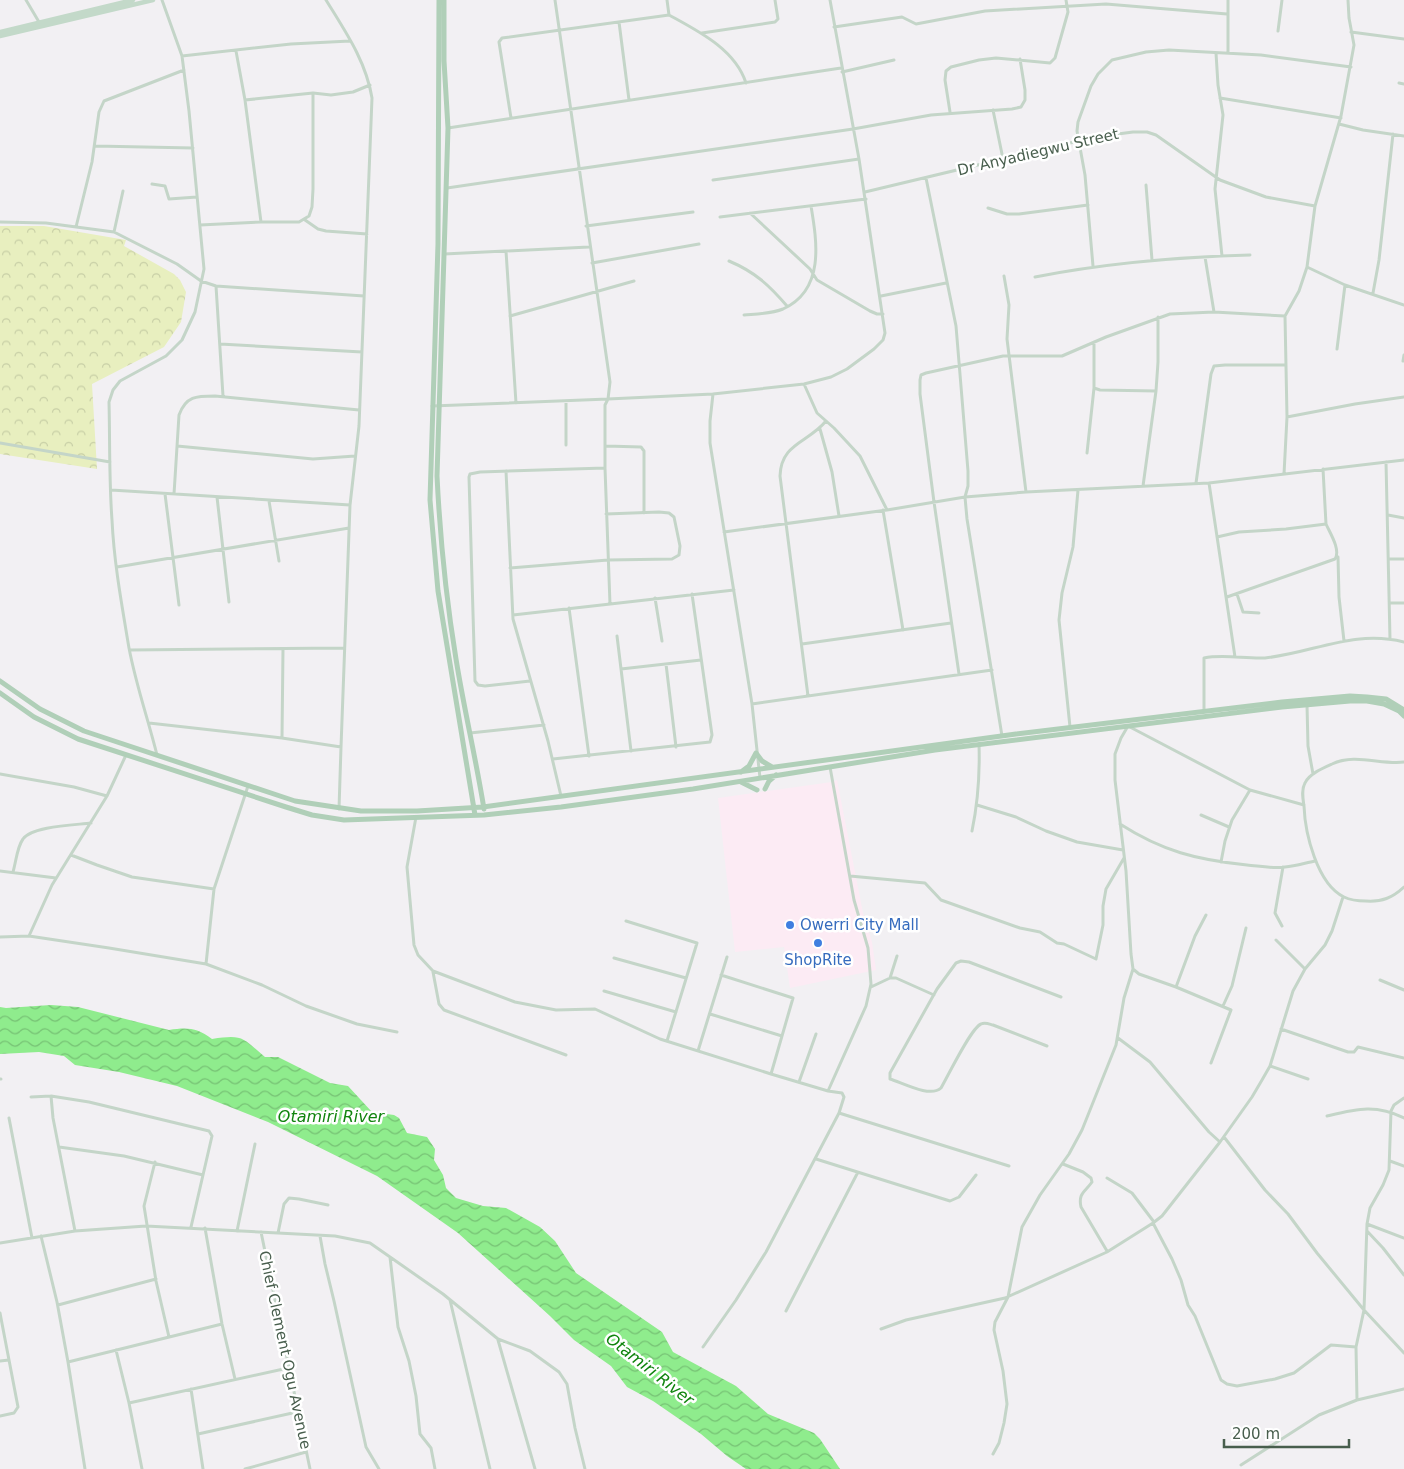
<svg xmlns="http://www.w3.org/2000/svg" width="1404" height="1469" font-family="'DejaVu Sans',sans-serif">
  <style>
    .commercial { fill: #fcebf4 }
    .forest { fill: url(#forest-crowns) }
    .water { fill: url(#water-waves) }
    .lines { fill: none; stroke-linecap: round; stroke-linejoin: round }
    .minor { stroke: #c4d5c8; stroke-width: 3 }
    .secondary { stroke: #c3d9c9; stroke-width: 4.5 }
    .primary { stroke: #b0cfb8; stroke-width: 5 }
    .shop-dot { fill: #3f7fe0; stroke: #fff; stroke-width: 2 }
    .labels { text-anchor: middle; dominant-baseline: central; stroke-width: 5; stroke-linejoin: round; paint-order: stroke }
    .street-label { font-size: 15px; fill: #485e4d; stroke: #fff }
    .shop-label { font-size: 15px; fill: #366cbe; stroke: #fff; text-anchor: start }
    .water-label { font-size: 16px; font-style: italic; fill: #10840e; stroke: #fff }
  </style>
  <defs>
    <pattern id="forest-crowns" width="20" height="18" patternUnits="userSpaceOnUse" patternTransform="scale(1.25)"><rect width="20" height="18" fill="#e8efbf"/><path d="M2 6a3 3 0 1 1 6 0M12 15a3 3 0 1 1 6 0" fill="none" stroke="#c8cfa6"/></pattern>
    <pattern id="water-waves" width="16" height="10" patternUnits="userSpaceOnUse" patternTransform="scale(1.25)"><rect width="16" height="10" fill="#8fec8d"/><path d="M0 5q4-4 8 0t8 0" fill="none" stroke="#77c275"/></pattern>
  </defs>
  <rect width="100%" height="100%" fill="#f2f0f3"/>
  <!-- commercial -->
  <path class="commercial" d="M837,780L863,913L872,942L876,970L790,988L784,947L735,952L718,798L832,782Z"/>
  <!-- forest -->
  <path class="forest" d="M0,226H44L126,240L124,246L174,274L180,280L186,292L181,322L164,347L92,384L97,469L0,454Z"/>
  <!-- water -->
  <path class="water" d="M51,1005L78,1007L169,1030C188,1027 197,1028 212,1039C244,1034 242,1038 265,1057H278L330,1083L348,1086L372,1112L394,1115L399,1118L407,1133L427,1137L435,1149L434,1160L443,1175L446,1188L456,1198L483,1206L506,1208L540,1227L555,1241L576,1273L662,1332L673,1352L736,1386L768,1414L814,1433L820,1439L840,1469H746L727,1456L701,1434L653,1401L627,1387L611,1366L574,1340L550,1316L458,1233L377,1176L268,1122L177,1086L119,1072L75,1065L64,1056L39,1052L0,1054V1007L6,1008Z"/>
  <g class="lines">
    <!-- minor -->
    <path class="minor" d="M26,0L39,22
      M555,0L610,382L608,399L713,394
      M667,0L669,15C698,31 735,49 746,83
      M619,22L629,100
      M834,27L902,17L916,24L985,11L1106,4L1227,14
      M1278,31L1282,0
      M1351,32L1404,39
      M702,33L775,22L778,19L775,0
      M236,51L245,100L261,222
      M1216,53L1218,85L1223,115L1215,189L1222,256
      M1228,53V0
      M182,56L291,44L350,41
      M842,72L894,60
      M1399,83L1404,84
      M1220,98L1341,118
      M245,100L313,93L331,95L353,92L370,85
      M993,110L1003,159
      M950,112L945,80L946,71L951,67L979,60L996,58L1050,63L1055,58L1068,12L1066,0
      M511,118L499,42L502,38L669,15
      M1339,124L1363,130L1404,136
      M448,128L841,68
      M95,146L193,148
      M926,178L956,326L968,471V486L965,497L967,519L1002,736
      M713,180L859,159
      M152,184L165,186L169,199L197,197
      M1146,185L1152,260
      M447,188L853,129L931,115L1012,109L1021,107L1025,100V90L1020,59
      M865,192L1095,137L1133,132H1147L1156,135L1220,180L1266,197L1315,206
      M988,208L1007,214H1019L1088,205
      M750,213L810,269L817,280L870,311L877,314H883
      M720,217L866,199
      M305,220L318,229L326,231L367,234
      M0,222L46,223L114,232L177,264L201,281L216,286L364,296
      M200,225L261,222H299L309,216L312,207L313,189V93
      M586,226L693,212
      M76,227L92,162L99,112L104,101L184,70
      M114,232L123,191
      M506,251L516,403
      M444,254L589,247
      M1205,257L1214,312
      M729,261C755,272 769,285 787,306
      M592,263L699,244
      M1093,266L1085,175L1077,131L1078,122L1091,86L1098,74L1112,60L1146,52L1169,50L1261,55L1351,67
      M1307,267L1345,285L1404,305
      M1004,276L1009,305L1007,339L1026,492
      M1035,277C1106,263 1178,257 1250,255
      M216,286L223,396
      M1373,293L1379,260L1393,134
      M881,296L946,283
      M744,315C756,314 771,314 783,309C825,290 817,242 811,206
      M510,316L634,281
      M1094,342V388L1100,390L1156,391
      M220,344L362,352
      M1337,349L1345,285
      M1403,361L1404,355
      M804,384L817,413L834,428L860,456L887,510
      M566,401V445
      M432,406L608,399L605,405V468L610,604
      M1287,417L1355,404L1404,397
      M820,429L832,472L839,516
      M0,443L110,462
      M177,446L313,459L355,456
      M606,446L641,447L644,451V513
      M1087,453L1094,388
      M1386,462L1390,639
      M1323,469L1326,524
      M506,471L513,619L548,741L561,796
      M1284,474L1287,417L1285,316L1299,291L1307,267L1315,206L1341,116L1354,45L1349,18L1348,0
      M1196,483L1211,374L1214,366L1225,365H1286
      M1209,483L1235,657
      M1143,486L1156,391L1158,362V317
      M111,490L350,505L359,426L372,98C366,61 345,31 326,0
      M165,494L179,605
      M174,494L179,415C186,396 196,396 215,396L359,410
      M217,497L229,602
      M269,501L279,561
      M883,510L903,630
      M1388,515L1404,518
      M724,532L887,510L965,497L1026,492L1209,483L1404,460
      M1217,537L1239,532L1286,529L1326,524C1330,533 1341,550 1335,559L1227,597
      M1338,557L1339,597L1344,641
      M1389,559H1404
      M117,567L349,528
      M510,568L608,560L672,559L679,555L680,546L674,517L669,513L659,512L606,514
      M1237,594L1243,612L1259,613
      M655,598L662,641
      M1390,603H1404
      M569,608L589,756
      M513,615L734,590
      M617,636L631,751
      M802,644L951,623
      M130,650L344,648
      M666,664L676,747
      M621,669L701,660
      M959,674L934,502L920,394V380L921,375L926,373L1003,356H1062L1106,337L1170,314L1214,312L1285,316
      M530,681L485,686L478,685L475,681L469,477L470,474L480,472L605,468
      M808,696L780,476C781,443 808,443 826,421
      M752,704L992,670
      M1307,705L1308,746L1313,774
      M1204,711V658C1224,654 1245,659 1265,658C1313,653 1354,629 1404,642
      M149,723L282,738L341,747L350,505
      M1070,727L1059,620L1062,593L1073,547L1078,490
      M470,733L544,725
      M282,738L283,649
      M157,755C148,719 136,685 129,648C122,606 114,563 112,520C109,481 110,441 109,402L113,390L120,381L166,356L182,340L195,312L204,269L189,111L182,56L162,0
      M553,759L710,742L712,735L692,594
      M1404,762C1381,765 1355,753 1332,764C1323,768 1309,774 1305,783C1301,790 1303,799 1304,806C1305,833 1317,884 1344,897C1350,900 1359,901 1366,901C1382,902 1392,898 1404,887
      M0,774L74,787L107,796
      M760,778L752,704L710,443V421L713,394L804,384L831,377L847,369L874,349L883,340L885,333L859,159L830,0
      M977,805L1016,817L1046,831L1077,842L1123,850
      M339,809L341,747
      M1201,815L1229,827
      M416,817L407,867L414,945L418,955L433,971L515,1002L556,1010L595,1009L660,1039L771,1074L828,1091L842,1093L844,1097L839,1113L766,1252L736,1300L703,1347
      M1120,824C1162,851 1197,860 1247,865C1259,866 1273,869 1285,867C1295,866 1305,863 1315,861
      M972,831C978,802 980,775 979,744
      M71,855L97,865L132,877L214,889L248,786
      M1221,862L1225,841L1232,820L1250,790
      M0,871L56,878
      M13,872C16,862 17,847 23,839C32,826 76,825 91,823
      M850,876L925,883L941,900L1020,928L1040,932L1057,943L1064,944L1096,959L1103,925V906L1106,889L1124,858
      M626,921L697,943L667,1041
      M1282,926L1275,913L1283,867
      M29,936L52,885L107,796L126,755
      M0,937L29,936L109,948L206,964L262,985L306,1006L357,1024L397,1032
      M1276,940L1305,969
      M614,958L686,978
      M206,964L214,889
      M433,972L439,1004L444,1010L566,1055
      M721,975L793,998L771,1074
      M890,978L897,956
      M1380,980L1404,990
      M871,987L890,978H896L934,995
      M1176,987L1195,936L1206,915
      M604,991L676,1012
      M1223,1006L1232,986L1246,928
      M710,1014L782,1036
      M1281,1029L1348,1052H1354L1358,1047L1404,1058
      M1118,1038L1150,1062L1209,1132L1220,1142
      M1047,1046L993,1025C989,1024 985,1022 981,1024C971,1028 948,1076 941,1088C930,1098 903,1083 890,1079V1073L937,989L956,963L961,961L969,962L1061,997
      M698,1051L727,957
      M1211,1063L1231,1010L1176,987L1139,974L1133,969L1131,954L1126,871L1115,780V754L1121,738L1128,726L1250,790L1304,805
      M1270,1066L1308,1079
      M0,1079H1
      M799,1082L816,1034
      M828,1091L866,1006L871,984L868,948L854,900L830,767
      M51,1096L53,1118L75,1231
      M31,1097L51,1096L89,1102L209,1131L212,1136L191,1227
      M839,1113L1009,1166
      M1327,1116C1357,1109 1376,1104 1404,1118
      M9,1118L32,1238
      M1224,1137L1265,1190L1288,1214L1317,1253L1364,1310L1404,1353
      M59,1147L124,1156L203,1175
      M816,1159L950,1201L959,1197L976,1175
      M1390,1161L1404,1166
      M155,1162L144,1206L156,1281L169,1337
      M1063,1164L1083,1172L1091,1178L1092,1182C1085,1192 1078,1193 1081,1207L1107,1251
      M1107,1178L1132,1193L1154,1222
      M1153,1223L1172,1259L1181,1280L1188,1305L1195,1316L1221,1380L1227,1384L1237,1386L1275,1379L1294,1373L1331,1345L1356,1347
      M1367,1224L1404,1238
      M205,1228L222,1324L235,1379
      M237,1231L255,1144
      M1367,1231L1383,1248L1404,1275
      M261,1232L310,1469
      M278,1233L284,1204L289,1198L299,1199L328,1205
      M41,1236L57,1302L68,1362L85,1469
      M320,1236L325,1264L334,1301L366,1447L379,1469
      M0,1243L75,1231L146,1226L335,1236L370,1243L443,1294L498,1339L530,1351L559,1372L567,1384L575,1428L585,1469
      M390,1257L398,1327L409,1361L416,1396L420,1434L431,1448L435,1469
      M450,1300L490,1469
      M58,1305L156,1279
      M786,1311L858,1172
      M0,1313L18,1407L14,1413L0,1416
      M881,1329L906,1320L1005,1298L1107,1252L1153,1223L1162,1216L1220,1142L1252,1097L1262,1080L1270,1066L1293,991L1305,969L1325,945L1332,931L1343,897
      M498,1340L535,1469
      M116,1350L129,1403L142,1469
      M0,1361L9,1360
      M68,1362L222,1324
      M191,1389L203,1469
      M1357,1400L1356,1347L1364,1310L1367,1224L1370,1208L1383,1185L1389,1170L1391,1111L1394,1105L1404,1098
      M129,1403L288,1368
      M198,1434L297,1412
      M993,1454L999,1443L1004,1423L1007,1404L1003,1371L994,1330L995,1322L1008,1297L1022,1227L1040,1195L1069,1154L1082,1130L1116,1045L1124,998L1133,969
      M1241,1465L1319,1415L1357,1400L1404,1389
      M245,1469L306,1452"/>
    <!-- secondary -->
    <path class="secondary" d="M0,32L133,0
      M0,36L153,0"/>
    <!-- primary -->
    <path class="primary" d="M439,0L438,244L430,500L438,591L475,815
      M444,0V61L448,128L437,476C440,537 446,598 456,659C464,709 476,759 484,809
      M0,681L40,709L84,731L295,801L361,811H417L483,807L1016,734L1282,702L1350,696L1367,697L1386,699L1404,710
      M0,693L34,717L78,739L286,807L312,815L344,820L484,815L561,807L693,789L935,750L1282,707L1350,701H1367L1384,704L1399,711L1404,716
      M741,772L749,766L756,753L762,761L772,767
      M741,782L757,790
      M765,789L769,781L776,775"/>
  </g>
  <!-- markers -->
  <g class="shop-dot">
    <circle cx="790" cy="925" r="5"/>
    <circle cx="818" cy="943" r="5"/>
  </g>
  <g class="labels">
    <!-- street labels -->
    <g class="street-label">
      <text transform="translate(1038 152) rotate(-13)">Dr Anyadiegwu Street</text>
      <text transform="translate(285 1350) rotate(78)">Chief Clement Ogu Avenue</text>
    </g>
    <!-- shop labels -->
    <g class="shop-label">
      <text x="800" y="925">Owerri City Mall</text>
      <text x="818" y="960" text-anchor="middle">ShopRite</text>
    </g>
    <!-- water labels -->
    <g class="water-label">
      <text x="331" y="1116">Otamiri River</text>
      <text transform="translate(650 1369) rotate(38)">Otamiri River</text>
    </g>
  </g>
  <!-- scale -->
  <path d="M1224 1439v8h125v-8" fill="none" stroke="#485e4d" stroke-width="2.5"/>
  <text x="1232" y="1439" font-size="15" fill="#485e4d" stroke="#ffffff" stroke-width="4" paint-order="stroke">200 m</text>
</svg>
